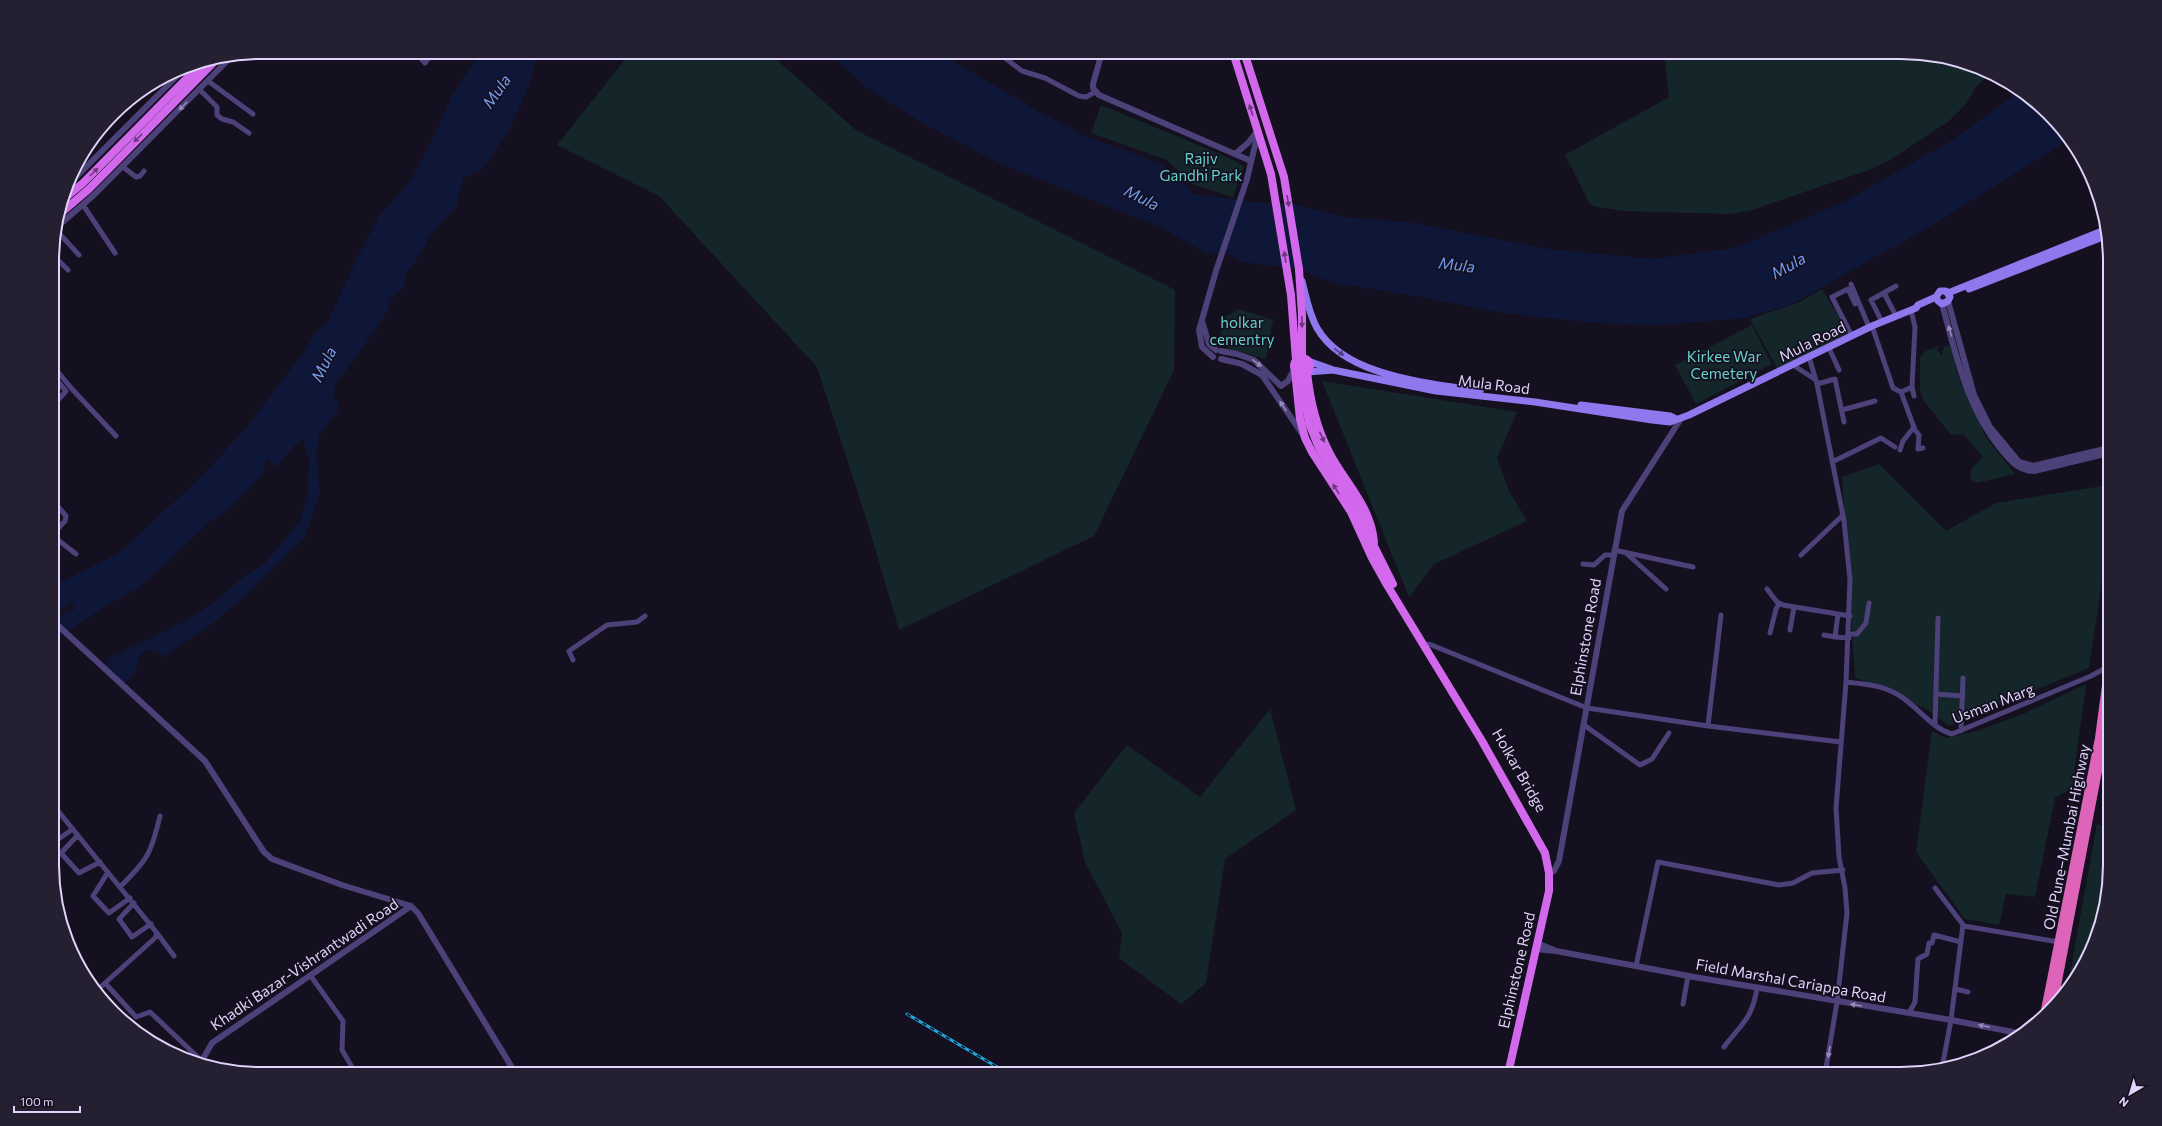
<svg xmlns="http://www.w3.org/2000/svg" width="2162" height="1126" font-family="Commissioner,sans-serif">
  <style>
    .green { fill: #142629 }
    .water { fill: #0f1739 }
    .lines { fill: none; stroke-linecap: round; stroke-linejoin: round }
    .river { stroke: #0f1739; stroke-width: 8 }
    .minor { stroke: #4d4179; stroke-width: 5 }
    .tertiary { stroke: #4d4179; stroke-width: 6 }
    .secondary { stroke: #8f77ee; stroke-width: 7 }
    .primary { stroke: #d269ec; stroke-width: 8 }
    .trunk { stroke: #de64ba; stroke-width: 8 }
    .rail-casing { stroke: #1ca8dd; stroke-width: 3 }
    .rail { stroke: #151020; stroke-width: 1.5; stroke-dasharray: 4.5; stroke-linecap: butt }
    .primary-bridge { stroke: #d269ec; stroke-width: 8 }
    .oneway { fill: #968aba }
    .oneway2 { fill: #6a387c }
    .oneway3 { fill: #4c3e7d }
    .labels { text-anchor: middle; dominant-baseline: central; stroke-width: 3.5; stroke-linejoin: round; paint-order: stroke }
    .park-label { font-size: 15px; fill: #69d0c8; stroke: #151020 }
    .street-label { font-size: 15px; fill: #dfd4fa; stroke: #151020 }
    .water-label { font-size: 16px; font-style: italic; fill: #6f9ced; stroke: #151020 }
    .rim { fill: none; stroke: #dfd4fa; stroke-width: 2 }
  </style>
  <rect width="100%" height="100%" fill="#151020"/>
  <!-- green -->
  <path class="green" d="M631,52H768L857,131L1175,290L1174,370L1094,536L899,630L868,524L817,367L659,196L557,145Z
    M1664,52H1901L1955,59L1991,72L1975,88L1966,104L1949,121L1890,160L1869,170L1752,210L1731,214L1623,211L1593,206L1590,204L1565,155L1669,97Z
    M1101,105L1227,157L1244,166L1233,197L1192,184L1167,160L1091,133Z
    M1822,289L1850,335L1777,368L1750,319L1800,302Z
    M1239,309L1273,320L1266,359L1229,349L1220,335L1225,317Z
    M1752,325L1772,364L1696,404L1675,365Z
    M1940,345L1937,350L1942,355L1944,346H1951L1958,376L1986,437L2015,474L1977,483L1970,479L1971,469L1983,457L1963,434L1951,435L1924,401L1920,391V358L1924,352Z
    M1322,381L1517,412L1497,458L1509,491L1527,521L1434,564L1409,597Z
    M1879,464L1946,531L1996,503L2109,485C2109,547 2098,607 2089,668L1949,726L1928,710L1855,677L1842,477Z
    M2086,684L2072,788L2055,798L2035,897L2006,894L1999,925L1965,919L1916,852L1932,731L1946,738L1977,731L2023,714Z
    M1270,709L1296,810L1225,859L1206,983L1181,1004L1119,958L1122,933L1085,862L1074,813L1127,745L1200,797Z
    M2097,824L2110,829C2110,872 2108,917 2089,957C2083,969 2074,980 2067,990Z"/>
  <!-- water -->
  <path class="water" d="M481,52H538L528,88L509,130L482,170L463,178L457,206L430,235L421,253L406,274L403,288L389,300L388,310L378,326L335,385L334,399L340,403L337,412L319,435L316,454L320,492L305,537L243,598L207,628L162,657L158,652C132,645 143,666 130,678C128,680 124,682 122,683L106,669L109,658L177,625L211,605L242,578L264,564L300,521L308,497L309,460L303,439L293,447L276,467L267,459L264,471L252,485L225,512L207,524L140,587L107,605L53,641V621L60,620L62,615L76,609L69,600H60L53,604V586L119,553L202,476L247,427L306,349L314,334L328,321L356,261L380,215L411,180L433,138L453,94Z
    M827,52H938L1034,109L1087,137L1161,164L1184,183L1193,194L1250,202L1295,204L1343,217L1413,223L1548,249L1652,259L1735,248L1846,201L1953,140L2020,91L2039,104L2070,139L1922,231L1790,305L1744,318L1660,325L1597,323L1504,313L1410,295L1341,284L1316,277L1303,270L1244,262L1228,254L1206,253L1162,228L1001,164L919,121L870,90Z"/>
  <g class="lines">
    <!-- river -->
    <path class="river" d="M53,609L74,596"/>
    <!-- minor -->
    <path class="minor" d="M415,52L425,63L433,52
      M997,52L1022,71L1045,78L1079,96L1086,97L1095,92
      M1002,57L1006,52
      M208,81L253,114
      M199,89L217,107V115L222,119L233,122L249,133
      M123,167L136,177L140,176L144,171
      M83,205L115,253
      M57,231L79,255
      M52,254L68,270
      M1851,284L1869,327
      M1884,293L1896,316
      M1882,322L1871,300L1896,286
      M1872,326L1893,388L1901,392L1915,430L1919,435L1918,449L1923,448
      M1852,336L1832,297L1848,289L1855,304
      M1829,348L1839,370
      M1809,357L1817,384L1844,521L1850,580L1846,682L1836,808L1839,857L1845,888L1847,913L1837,1002L1825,1074
      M1793,365L1816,380
      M53,366L72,389L116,436
      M53,376L66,391L53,406
      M1817,384L1835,379L1844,422
      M1912,387L1914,396
      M1901,392L1912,387L1915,327L1911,310
      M1842,410L1875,401
      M1900,450L1903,441L1914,427
      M1832,462L1881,438L1895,447
      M53,501L66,516L65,521L53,534
      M53,536L76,554
      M1614,550L1693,567
      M1626,553L1666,589
      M1801,555L1843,515
      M1583,564L1594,565L1605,555H1613
      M1767,589L1777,602L1783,605L1850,616
      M1790,630L1794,607
      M1770,633L1776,609L1779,604
      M1849,634H1857L1866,623L1869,603
      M1824,635L1835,637L1838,614
      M1835,637L1849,638
      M1424,646L1429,644L1587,708L1708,726L1841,742
      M573,660L569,651L607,625L637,622L645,616
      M1846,682C1865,684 1883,685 1900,696C1918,707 1931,728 1952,734L2091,676L2109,666
      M1936,694L1963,696
      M1935,724L1938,618
      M1584,725L1640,765L1652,759L1669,733
      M1708,726L1721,615
      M1961,731L1963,678
      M2110,795V798
      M54,806L157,933L155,938L95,992
      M78,835L61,853L79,873L100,862
      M54,842L73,829
      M108,872L93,896L109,913L130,898
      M120,887C148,859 151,854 160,816
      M1935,888L1964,926L2059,942
      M134,903L119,919L132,937L151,924
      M157,933L174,956
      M1636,966L1658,862L1779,885L1793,883L1812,873L1843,870
      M310,975L343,1021L342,1050L356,1074
      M106,984L136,1017L150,1012L202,1061
      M1955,989L1968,992
      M1683,1004L1688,976
      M1909,1013L1915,1002L1918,959L1927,954L1929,943H1932L1934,935L1961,942
      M1724,1047C1741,1024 1752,1020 1757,988
      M1942,1068L1951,1020L1963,925"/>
    <!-- tertiary -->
    <path class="tertiary" d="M1102,52L1093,84V88L1099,95L1251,161
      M1235,154L1248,143L1258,130
      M69,184L186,67
      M58,226L94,195L230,58
      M1948,301L1974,395L1990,427L2019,462L2033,466L2109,448
      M1942,304C1956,354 1966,406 2000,448C2010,460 2017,470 2034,471L2109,453
      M1202,321L1209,344L1216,350
      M1221,351L1237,354L1254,360L1281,386L1288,381L1294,369
      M1213,357L1202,347L1199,330L1216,271L1247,179L1258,133
      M1221,359L1242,364L1262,375L1303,435
      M53,621L205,761L264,852L272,859L342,885L411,906L418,913L516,1074
      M1549,873L1554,871L1559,861L1622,511L1682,417
      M1537,943L1554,950
      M1536,949L1556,951L1694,977L1951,1020L2023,1034
      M200,1064L212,1043L411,906"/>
    <!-- secondary -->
    <path class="secondary" d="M1302,281C1306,297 1309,314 1317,328C1345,377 1429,383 1480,391
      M1969,289L2108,235
      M1948,293L2107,229
      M1308,361L1331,369
      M1308,372L1333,370L1436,391L1535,402L1652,420L1670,422L1689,415L1872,326L1916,308L1918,305L1936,297L1940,291H1946L1950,297L1948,301L1942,304L1938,301L1936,297
      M1581,405L1670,416L1676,419"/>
    <!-- primary -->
    <path class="primary" d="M1233,52L1271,174L1291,295L1296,360
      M1244,52L1284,177L1299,269
      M65,198L83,183L201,64
      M62,212L89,189L215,61
      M1294 366a8 8 0 1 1 16 0a8 8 0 1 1-16 0Z
      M1295,371L1300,419L1305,438L1312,452L1351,512L1372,558L1387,585L1482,741L1545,853L1549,873V891L1508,1074
      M1307,372C1310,401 1316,427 1329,452C1345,483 1371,506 1374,542
      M1353,504L1393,584"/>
    <!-- trunk -->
    <path class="trunk" d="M2053,1007L2110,708
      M2044,1015L2099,738L2109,663"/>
    <defs>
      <path id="rail" d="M907,1014L1009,1074"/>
    </defs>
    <!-- rail casing -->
    <use href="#rail" class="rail-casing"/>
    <!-- rail -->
    <use href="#rail" class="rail"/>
    <!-- primary-bridge -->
    <path class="primary-bridge" d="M1299,269L1302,315V385L1309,423L1319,448L1353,504"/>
  </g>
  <!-- one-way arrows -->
  <defs><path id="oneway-solid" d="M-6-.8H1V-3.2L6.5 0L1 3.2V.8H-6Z"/></defs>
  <g class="oneway">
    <use href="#oneway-solid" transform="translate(183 106) rotate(135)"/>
    <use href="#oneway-solid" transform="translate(1950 331) rotate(-106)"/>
    <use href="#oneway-solid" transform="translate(1257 363) rotate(36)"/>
    <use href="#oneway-solid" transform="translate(1283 406) rotate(-123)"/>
    <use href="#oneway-solid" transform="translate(1856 1005) rotate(-171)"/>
    <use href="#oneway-solid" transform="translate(1984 1026) rotate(-169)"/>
    <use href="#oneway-solid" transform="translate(1829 1052) rotate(99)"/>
  </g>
  <g class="oneway2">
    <use href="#oneway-solid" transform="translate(1251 110) rotate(-108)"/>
    <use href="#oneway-solid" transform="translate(138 138) rotate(135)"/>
    <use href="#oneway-solid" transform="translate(94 172) rotate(-45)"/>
    <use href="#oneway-solid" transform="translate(1288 201) rotate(81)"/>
    <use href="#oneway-solid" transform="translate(1285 257) rotate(-99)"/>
    <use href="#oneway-solid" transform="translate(1302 322) rotate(90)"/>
    <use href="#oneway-solid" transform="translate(1322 437) rotate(65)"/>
    <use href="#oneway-solid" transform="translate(1336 489) rotate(-122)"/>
  </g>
  <use class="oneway3" href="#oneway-solid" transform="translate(1339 352) rotate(36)"/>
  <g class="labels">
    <!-- park labels -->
    <g class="park-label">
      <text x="1201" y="158">Rajiv<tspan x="1201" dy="17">Gandhi Park</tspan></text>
      <text x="1242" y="322">holkar<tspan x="1242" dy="17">cementry</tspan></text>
      <text x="1724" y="356">Kirkee War<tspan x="1724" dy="17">Cemetery</tspan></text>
    </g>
    <!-- street labels -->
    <g class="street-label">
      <text transform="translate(1812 341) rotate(-26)">Mula Road</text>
      <text transform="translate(1494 384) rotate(7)">Mula Road</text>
      <text transform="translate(1585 637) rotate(-80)">Elphinstone Road</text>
      <text transform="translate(1993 703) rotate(-21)">Usman Marg</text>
      <text transform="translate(1520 770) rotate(60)">Holkar Bridge</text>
      <text transform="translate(2066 837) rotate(-79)">Old Pune–Mumbai Highway</text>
      <text transform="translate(304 964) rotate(-34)">Khadki Bazar-Vishrantwadi Road</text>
      <text transform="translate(1516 970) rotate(-77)">Elphinstone Road</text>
      <text transform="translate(1791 980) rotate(10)">Field Marshal Cariappa Road</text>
    </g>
    <!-- water labels -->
    <g class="water-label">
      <text transform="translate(496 91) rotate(-55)">Mula</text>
      <text transform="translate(1142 197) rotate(26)">Mula</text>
      <text transform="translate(1457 264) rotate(7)">Mula</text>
      <text transform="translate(1788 265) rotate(-29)">Mula</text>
      <text transform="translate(323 364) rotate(-64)">Mula</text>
    </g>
  </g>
  <!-- crop -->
  <path d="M0 0H2162V1126H0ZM261 59H1901A202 202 0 0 1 2103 261V865A202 202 0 0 1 1901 1067H261A202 202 0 0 1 59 865V261A202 202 0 0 1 261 59Z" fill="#252031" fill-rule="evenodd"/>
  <path class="rim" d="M261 59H1901A202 202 0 0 1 2103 261V865A202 202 0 0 1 1901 1067H261A202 202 0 0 1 59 865V261A202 202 0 0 1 261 59Z"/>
  <!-- north arrow -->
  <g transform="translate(2130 1094) rotate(218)" stroke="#151020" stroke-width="3" paint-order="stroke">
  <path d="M0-3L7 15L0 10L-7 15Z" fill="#dfd4fa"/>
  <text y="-6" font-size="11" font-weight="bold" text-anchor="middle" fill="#dfd4fa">N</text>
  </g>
  <!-- scale -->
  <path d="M14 1106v6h66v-6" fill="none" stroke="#dfd4fa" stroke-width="2"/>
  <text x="20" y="1106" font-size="12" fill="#dfd4fa" stroke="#151020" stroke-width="3" paint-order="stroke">100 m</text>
</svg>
